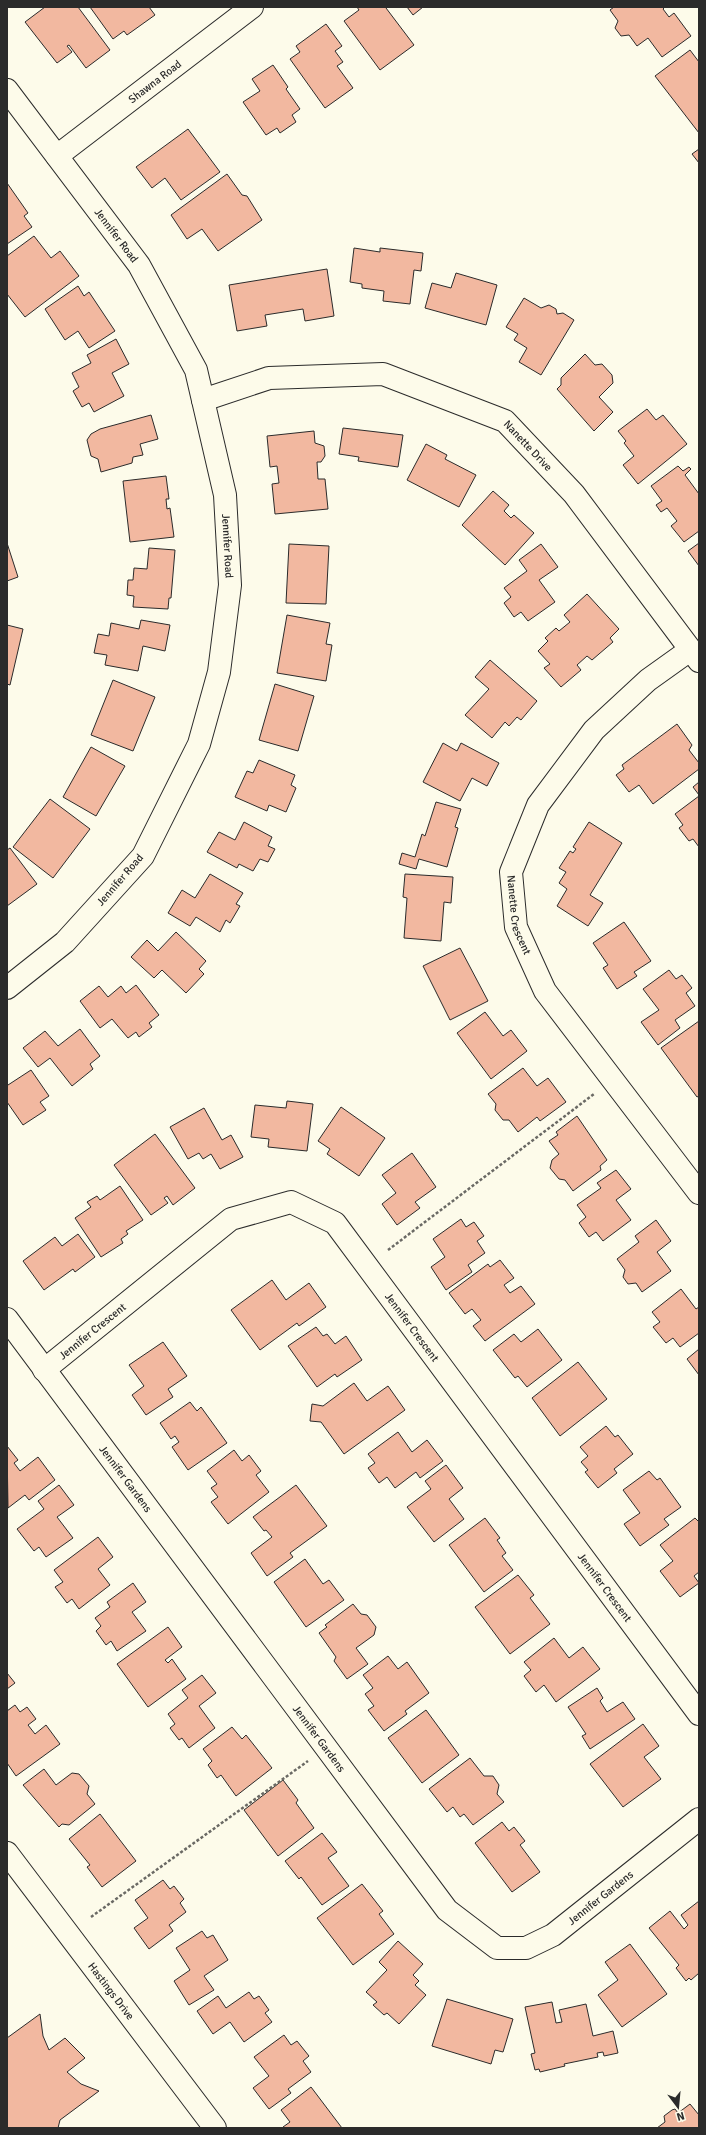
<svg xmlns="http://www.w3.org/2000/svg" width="706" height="2135" font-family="Signika,sans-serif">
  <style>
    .building { fill: #f2b8a0; stroke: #2b2b2b }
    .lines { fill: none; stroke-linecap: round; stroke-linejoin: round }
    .minor-casing { stroke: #2b2b2b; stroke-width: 24 }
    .path { stroke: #6a6964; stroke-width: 2.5; stroke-dasharray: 3 2; stroke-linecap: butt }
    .minor { stroke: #fdfbea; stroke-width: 22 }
    .labels { text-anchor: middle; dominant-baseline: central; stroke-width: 3; stroke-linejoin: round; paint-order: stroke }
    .street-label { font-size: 11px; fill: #2b2b2b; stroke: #fdfbea }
  </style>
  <rect width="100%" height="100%" fill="#fdfbea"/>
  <!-- building -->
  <path class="building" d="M45,7H78L110,50L86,68L69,45L67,46L72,52L57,63L25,22Z
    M90,7H149L155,15L127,35L124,31L113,39Z
    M357,7H388L386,8L414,45L380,70L344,21L359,10Z
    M407,7H423L413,15Z
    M614,7H665L663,9L669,17L674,13L691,36L662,57L648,38L637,46L629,35L621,36L615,28L618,21L610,10Z
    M326,24L342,46L335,51L343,62L337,66L353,88L325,108L290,59L300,52L296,46Z
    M690,50L699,62V133L655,76Z
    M273,65L288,87L286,89L300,109L292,115L296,122L280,133L277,128L266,135L243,102L260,91L252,79Z
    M188,129L220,172L181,200L165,178L152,188L136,167Z
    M699,149V163L692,154Z
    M227,174L242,195L247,196L262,220L218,251L202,229L187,239L171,215Z
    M7,183L28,213L24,216L32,227L7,244Z
    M34,236L51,258L60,251L79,276L25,317L7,294V256Z
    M354,248L380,252V248L423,253L421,271L414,270L410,304L383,301L384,291L362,288V284L350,282Z
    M327,269L334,316L305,321L303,309L265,315L267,326L237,331L229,285Z
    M456,273L497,285L486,325L425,308L432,283L451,288Z
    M78,286L84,296L89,292L115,331L89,348L78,331L65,340L45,309Z
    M524,298L541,308L549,305L556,309L557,314L563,313L574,320L541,375L519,362L527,348L514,340L518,334L506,327Z
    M116,339L129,364L112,373L124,396L94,412L89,403L82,407L73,391L79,387L72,373L91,363L87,355Z
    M585,354L595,365L602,364L612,375L613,383L599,397L613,412L594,431L557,389L561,385V378Z
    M647,409L656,420L663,415L687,444L638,484L623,465L634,456L624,443L626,441L618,431Z
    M151,415L158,439L140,444L143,455L133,457L132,463L101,472L98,459L91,456L87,440L91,434L100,429Z
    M343,428L403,435L398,467L358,461L359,457L339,454Z
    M314,431L315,443L324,446L325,456L321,462H317L318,479H325L328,509L275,514L272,484L279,483L277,466L270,467L267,436Z
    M426,444L447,455L445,459L476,475L459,507L407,480Z
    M678,466L683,471L689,467L691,469L685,475L699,494V531L684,542L671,526L677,521L667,508L661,512L656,505L662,501L651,486Z
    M166,476L169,499H166L167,509L170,508L174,537L130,542L123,481Z
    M493,491L509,505L504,511L511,518L514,515L534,533L505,565L462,525Z
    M7,543L18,577L7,581Z
    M699,543V566L688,551Z
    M289,544L329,546L326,604L286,603Z
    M541,544L558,567L539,580L555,602L528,621L521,612L514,617L504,603L511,597L504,588L527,571L519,560Z
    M149,548L175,550L171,598H169L168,609L133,607L134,596L127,595L128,580H133L134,568L147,569Z
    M587,594L619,629L610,638L613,642L592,660L587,656L577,665L581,670L561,687L544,668L550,664L538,651L548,641L545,638L556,628L559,631L570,622L564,615Z
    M287,615L330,623L326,644L332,645L326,681L277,673Z
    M141,620L170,625L165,651L143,646L138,671L105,665L107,655L94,653L98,634L109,636L111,623L139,629Z
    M7,625L23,629L10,685L7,684Z
    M490,660L537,701L521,720L517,717L509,726L505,722L492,738L465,715L489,689L475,677Z
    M113,680L155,697L133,751L91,735Z
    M275,684L314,696L298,751L259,740Z
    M677,724L692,745L689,750L699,763V769L653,804L639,785L629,792L616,775L624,769L622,765Z
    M443,743L457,751L461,743L499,763L487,786L472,778L460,801L423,782Z
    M91,747L125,766L96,816L63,797Z
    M259,760L295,775L291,785L296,788L286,812L269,805L267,811L235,797L247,771L253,773Z
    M699,782V795L693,787Z
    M699,796V847L693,839L689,841L679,828L683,825L675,814Z
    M50,799L90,829L53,878L13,847Z
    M436,802L461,809L455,827L458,828L447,867L419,859L416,869L399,864L402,853L415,857L422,834L425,836Z
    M244,822L272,837L268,846L275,849L268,862L260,859L253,871L239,864L237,868L207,852L219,832L235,840Z
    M589,822L622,843L590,895L603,903L588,926L557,906L567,889L559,883L566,872L559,868L570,851L573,853L576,849L573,847Z
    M10,848L37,884L7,906V850Z
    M210,874L243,893L236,904L240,906L230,923L226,920L220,932L196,917L190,926L168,913L182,890L195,898Z
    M405,874L453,877L451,903L444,902L441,941L404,938L407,898L403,897Z
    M624,922L651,961L634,972L637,976L617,989L603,968L608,965L593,943Z
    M176,932L206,961L199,969L204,974L186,993L162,970L154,978L131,957L147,940L158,951Z
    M460,948L488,1001L450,1020L423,966Z
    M669,970L676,979L682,975L692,988L686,993L695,1006L675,1020L680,1028L658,1045L641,1022L659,1010L643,989Z
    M136,985L159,1015L149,1023L152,1027L139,1037L136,1032L128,1038L112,1019L100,1028L80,1001L99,986L108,997L121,986L126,993Z
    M485,1012L503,1036L511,1030L527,1051L491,1079L457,1033Z
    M699,1021V1096L697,1097L661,1048Z
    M80,1029L100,1056L90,1064L93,1069L72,1086L50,1058L38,1067L23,1048L45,1031L58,1046Z
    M523,1068L537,1086L548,1078L566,1102L540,1121L537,1117L518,1132L509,1120H503L495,1110L496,1104L488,1094Z
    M31,1070L49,1096L40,1102L46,1110L23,1125L7,1102V1084L8,1085Z
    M287,1101L313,1104L307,1151L268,1147L269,1139L251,1137L255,1105L286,1108Z
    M341,1107L385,1138L359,1176L327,1154L330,1149L318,1141Z
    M204,1108L222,1140L231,1135L243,1157L220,1169L211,1154L203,1159L199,1153L188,1159L170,1127Z
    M577,1116L607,1160L600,1166L601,1170L573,1191L565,1180L559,1179L550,1168L552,1160L559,1154L549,1141L558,1135L556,1132Z
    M155,1134L195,1188L173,1205L167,1196L164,1198L168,1203L151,1215L114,1165Z
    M412,1153L436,1187L415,1202L420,1208L397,1225L382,1204L396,1193L382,1175Z
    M616,1170L631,1189L616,1200L631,1220L603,1241L596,1232L589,1237L579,1223L586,1217L577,1205L601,1188L597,1183Z
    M120,1186L143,1220L126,1231L128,1234L121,1239L123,1243L101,1257L75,1218L91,1207L87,1202L97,1196L100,1200Z
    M461,1219L466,1227L474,1222L484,1236L477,1241L485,1253L468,1265L472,1272L446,1290L431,1267L445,1257L433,1239Z
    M656,1220L671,1241L657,1252L671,1271L642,1292L636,1283L628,1284L623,1277L625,1270L617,1259L639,1242L635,1236Z
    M78,1234L95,1257L75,1272L73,1269L44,1290L23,1261L55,1237L62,1246Z
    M500,1260L514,1278L504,1285L510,1293L521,1286L535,1304L485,1341L473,1326L481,1320L472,1309L465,1314L449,1293L488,1264L490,1267Z
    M272,1280L286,1300L309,1283L326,1307L299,1326L297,1323L260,1350L231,1310Z
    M681,1289L696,1309L699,1307V1333L680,1347L673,1338L666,1343L653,1327L660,1322L652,1312Z
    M316,1327L323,1336L327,1334L335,1344L346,1336L362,1360L337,1377L335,1374L317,1387L288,1346Z
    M538,1329L562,1360L527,1387L518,1376L515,1378L493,1350L514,1334L521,1342Z
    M163,1342L187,1376L168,1389L173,1397L146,1415L132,1395L144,1386L129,1365Z
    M699,1349V1375L687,1359Z
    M578,1362L607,1399L560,1436L532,1398Z
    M354,1383L367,1401L388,1386L405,1410L344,1454L321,1422L310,1421L312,1404L323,1406Z
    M190,1402L197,1411L201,1407L227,1443L188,1470L172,1447L179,1442L175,1436L171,1439L160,1423Z
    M606,1426L615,1437L618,1435L633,1454L614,1469L617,1473L598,1488L585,1472L588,1470L581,1462L588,1456L580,1447Z
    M398,1432L412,1452L427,1440L443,1461L420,1478L416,1472L395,1488L387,1477L379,1483L368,1468L375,1463L368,1454Z
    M7,1446L18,1460L14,1463L20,1471L38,1457L55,1480L29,1500L25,1495L8,1508Z
    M234,1450L242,1461L249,1455L261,1471L256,1475L269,1492L228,1524L211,1502L218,1497L211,1488L217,1484L207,1471Z
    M446,1465L463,1488L449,1499L464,1519L434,1542L407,1507L431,1489L425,1481Z
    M649,1471L657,1480L660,1478L681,1507L664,1519L669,1525L640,1546L624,1524L640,1513L623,1490Z
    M59,1485L74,1505L57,1517L73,1538L46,1557L39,1547L34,1551L17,1529L44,1509L38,1501Z
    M296,1485L327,1526L290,1553L293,1557L267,1576L251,1553L272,1537L266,1530L264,1531L253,1517Z
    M485,1518L500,1538L497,1540L506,1553L502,1556L513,1570L484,1592L449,1545Z
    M695,1518L699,1522V1572L694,1576L699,1583L680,1597L660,1571L673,1561L660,1545Z
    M98,1537L113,1557L98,1569L110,1585L79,1609L72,1599L67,1603L55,1587L63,1582L54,1570Z
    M305,1559L323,1584L329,1580L344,1600L306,1627L274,1582Z
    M518,1575L534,1595L530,1598L550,1624L510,1654L475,1607Z
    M133,1583L146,1602L132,1612L146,1631L117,1651L111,1641L106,1645L96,1631L101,1626L95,1618L110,1607L107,1602Z
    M353,1604L361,1614L367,1615L376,1627L374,1635L356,1648L368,1664L347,1679L334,1661L336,1657L319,1633L327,1627L325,1625Z
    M168,1627L182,1647L165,1660L168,1663L172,1659L186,1679L148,1707L117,1664Z
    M554,1638L569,1658L583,1647L600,1669L556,1702L544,1685L536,1692L524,1676L531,1670L524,1662Z
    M388,1656L398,1669L407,1662L429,1693L405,1711L407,1714L384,1731L368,1710L374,1706L365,1694L373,1688L363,1675Z
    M7,1673L15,1683L7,1689Z
    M202,1675L216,1693L199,1706L215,1728L189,1748L182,1738L179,1740L170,1728L175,1724L168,1714L188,1698L182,1690Z
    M597,1688L603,1698L600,1701L607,1712L623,1702L635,1719L590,1749L582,1736L586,1734L568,1707Z
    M15,1705L20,1712L27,1707L36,1719L28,1725L35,1734L46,1725L60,1744L16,1776L7,1763V1711Z
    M426,1710L459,1755L422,1783L388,1738Z
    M643,1724L659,1746L644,1757L661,1779L623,1807L590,1764Z
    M232,1727L242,1739L246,1735L272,1768L236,1796L221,1775L217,1778L208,1765L212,1761L203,1749Z
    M470,1758L484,1776H493L499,1785L497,1794L504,1802L473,1825L464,1814L460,1817L453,1807L447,1812L429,1789Z
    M44,1769L56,1785L72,1773L79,1774L89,1786L87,1794L95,1804L69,1825L62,1824L59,1827L23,1785Z
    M283,1780L298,1800L296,1803L314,1828L278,1856L244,1810Z
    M100,1814L136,1861L102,1887L87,1867L90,1865L69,1839Z
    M502,1822L509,1831L514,1827L525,1841L520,1845L540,1872L512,1892L475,1843Z
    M322,1833L337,1852L328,1858L349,1886L322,1905L301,1877L299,1879L285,1861Z
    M163,1880L170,1889L174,1886L184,1899L180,1903L186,1912L169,1925L173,1931L149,1949L134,1928L148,1918L135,1900Z
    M362,1884L383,1911L379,1914L394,1934L353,1965L317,1918Z
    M699,1901V1973L691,1980L689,1978L686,1981L676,1968L679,1965L649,1928L670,1911L684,1929L688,1925L681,1915Z
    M202,1931L207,1938L213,1935L228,1960L204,1976L214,1990L189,2005L174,1981L190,1970L176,1948Z
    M398,1941L423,1964L413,1975L419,1981L415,1985L426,1995L399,2024L387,2013L384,2015L373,2005L377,2002L366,1992L387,1970L379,1962Z
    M630,1944L667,1994L622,2027L598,1995L618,1980L605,1962Z
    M249,1992L254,1999L259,1996L269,2010L265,2013L272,2022L244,2042L230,2022L213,2034L197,2011L218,1996L226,2008Z
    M447,1999L513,2019L503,2052L495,2050L491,2064L432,2046Z
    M552,2002L556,2023L562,2022L559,2010L586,2004L593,2036L613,2031L618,2053L604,2056L603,2052L597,2053L598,2057L564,2064L565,2066L540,2072L539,2069L535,2070L531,2054L535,2053L525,2007Z
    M40,2014L43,2036L49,2050L65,2038L85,2058L67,2072L81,2084L99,2091L60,2120L58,2128H7V2038Z
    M284,2035L291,2045L297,2041L309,2056L303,2061L311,2072L288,2089L291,2093L269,2109L253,2088L269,2076L254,2057Z
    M311,2087L342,2128H284L283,2127L290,2122L281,2110Z
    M690,2104L699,2115V2128H657L665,2122L664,2116L672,2110L675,2109L678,2113Z"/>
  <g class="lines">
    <defs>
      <g id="minor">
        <path id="s1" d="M7,90L139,265L196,370L225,495L230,585L219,672L199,744L143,856L65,942L7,988"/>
        <path id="s2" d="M57,156L252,7"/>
        <path id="s3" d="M203,400L269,378L383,374L505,421L574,494L699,661"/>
        <path id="s4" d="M690,650L648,680L594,730L538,805L511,872L516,927L545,991L699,1193"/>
        <path id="s5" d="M7,1319L447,1910L497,1948H526L553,1935L699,1819"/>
        <path id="s6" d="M44,1370L231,1219L291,1202L335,1223L699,1714"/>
        <path id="s7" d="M7,1853L215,2128"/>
      </g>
    </defs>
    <!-- minor casing -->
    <use href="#minor" class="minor-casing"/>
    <!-- path -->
    <path class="path" d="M388,1250L594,1094
      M91,1917L308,1761"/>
    <!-- minor -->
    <use href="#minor" class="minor"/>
  </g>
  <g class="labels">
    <!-- street labels -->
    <g class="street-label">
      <text stroke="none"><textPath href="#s2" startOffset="123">Shawna Road</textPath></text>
      <text stroke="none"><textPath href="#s1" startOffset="182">Jennifer Road</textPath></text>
      <text stroke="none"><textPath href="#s3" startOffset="348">Nanette Drive</textPath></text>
      <text stroke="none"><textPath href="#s1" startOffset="518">Jennifer Road</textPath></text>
      <text transform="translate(120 880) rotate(-49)">Jennifer Road</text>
      <text stroke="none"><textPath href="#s4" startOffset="335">Nanette Crescent</textPath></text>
      <text stroke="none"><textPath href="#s6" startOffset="481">Jennifer Crescent</textPath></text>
      <text stroke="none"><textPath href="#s6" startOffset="62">Jennifer Crescent</textPath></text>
      <text stroke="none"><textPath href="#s5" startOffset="199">Jennifer Gardens</textPath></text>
      <text stroke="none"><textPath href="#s6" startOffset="805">Jennifer Crescent</textPath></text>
      <text stroke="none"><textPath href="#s5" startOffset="523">Jennifer Gardens</textPath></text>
      <text stroke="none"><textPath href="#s5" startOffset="919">Jennifer Gardens</textPath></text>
      <text stroke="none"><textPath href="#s7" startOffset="173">Hastings Drive</textPath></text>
    </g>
  </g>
  <!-- border -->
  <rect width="706" height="2135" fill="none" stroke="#2b2b2b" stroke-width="16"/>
  <!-- north arrow -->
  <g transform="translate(678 2107) rotate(164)" stroke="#fdfbea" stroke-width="3" paint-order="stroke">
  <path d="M0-3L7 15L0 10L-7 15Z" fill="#2b2b2b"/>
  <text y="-6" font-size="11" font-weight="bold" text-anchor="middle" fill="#2b2b2b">N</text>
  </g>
</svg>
